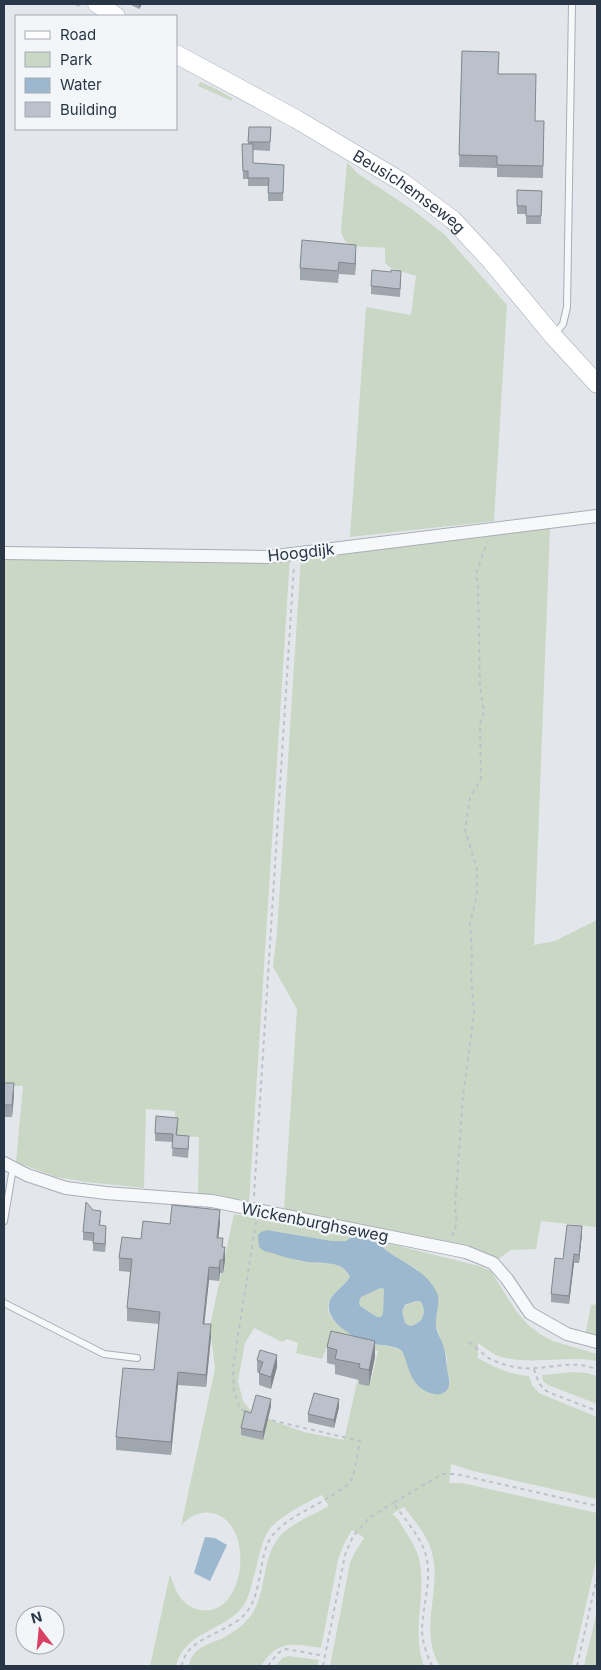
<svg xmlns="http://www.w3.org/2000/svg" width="601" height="1670" font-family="Inter,sans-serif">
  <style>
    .green { fill: #cad7c4 }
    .water { fill: #9cb8ce; fill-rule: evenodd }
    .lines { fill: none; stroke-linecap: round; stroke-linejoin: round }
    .lane-casing { stroke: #a7aeb7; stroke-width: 8 }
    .street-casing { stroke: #a7aeb7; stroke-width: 14 }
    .secondary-casing { stroke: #a7aeb7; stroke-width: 19 }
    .path { stroke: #bdc2c8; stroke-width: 2; stroke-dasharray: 4 4; stroke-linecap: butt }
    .lane { stroke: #f6f8fa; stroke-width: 6 }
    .street { stroke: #f6f8fa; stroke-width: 12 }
    .secondary { stroke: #fff; stroke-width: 18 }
    .wall { fill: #a0a6ae }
    .shaded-wall { fill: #82878d }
    .building { fill: #bac1ca; stroke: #82878d }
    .labels { text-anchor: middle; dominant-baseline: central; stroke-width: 4.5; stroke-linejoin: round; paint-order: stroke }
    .street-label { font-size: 16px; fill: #293646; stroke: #f3f6f9 }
  </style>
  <rect width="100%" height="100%" fill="#e3e7ec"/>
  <!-- green -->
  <path class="green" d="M200,82L216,89L232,98V101L198,86Z
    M347,162L357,173L413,210L444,234L507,305L494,521L350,537L366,307L411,315L416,276L391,268L385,263V248C376,247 354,248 347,243C344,240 342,235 341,232Z
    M550,528L534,945L555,941L597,920L596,1227L541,1221L536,1249L511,1250L497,1260L284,1210L297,1009L273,967L277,933L301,556Z
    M4,556L290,557L249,1203L198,1193L199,1137L176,1136L175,1111L146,1109L144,1188L86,1182L56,1177L16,1162L23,1086H4Z
    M234,1214L353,1236L346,1241H332L267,1230C273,1237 282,1253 290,1257C308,1269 338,1253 350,1277C345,1285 336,1290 331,1298C318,1318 350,1333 363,1341L328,1344L322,1359L296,1353L298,1343L287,1339L282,1342L254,1328L245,1343L238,1381L243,1401L250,1410L276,1422L304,1432L344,1440L358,1378L371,1381L378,1351L364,1348L372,1344L394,1347L401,1350L405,1356L410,1373L416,1384L424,1391L450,1383L447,1368V1357L435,1322L438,1305L418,1270L385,1250L375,1240L479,1266L491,1271L516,1311L528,1325L540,1334L553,1341L597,1354V1361C565,1355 530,1366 498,1356C491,1353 484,1347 478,1343V1358C495,1368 509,1374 529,1376L532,1385L539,1393L597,1417V1499L473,1471L451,1464L449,1483H462L597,1513V1557L572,1666H440C418,1631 442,1590 432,1553C428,1535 414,1521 404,1507L392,1514L398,1519C405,1532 418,1548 420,1563C426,1599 411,1630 424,1666H330L350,1563L355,1552L364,1538L352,1530L344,1544L338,1560L321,1648C293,1644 279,1639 261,1666H189C192,1646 209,1645 225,1637C234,1632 242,1626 249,1618C268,1595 260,1559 280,1536C292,1523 313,1515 329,1506L322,1495C307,1502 277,1518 268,1531C260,1545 258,1564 253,1579C250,1590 248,1602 240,1610C219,1632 184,1633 176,1666H150L170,1574C175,1590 181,1606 200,1610C247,1618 256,1520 211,1513C198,1511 189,1517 181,1526L215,1369L210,1326Z
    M381,1288L384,1289L383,1313L381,1317H377L360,1306L359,1302L361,1297Z
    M416,1301H420C428,1311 423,1324 410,1326L405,1323L402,1311L405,1306Z
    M597,1304V1341L585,1337L591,1305Z
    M574,1372L587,1373L597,1376V1404L548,1385L543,1381L542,1375Z
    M597,1611V1666H584Z
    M288,1656L319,1660L317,1666H276L282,1658Z"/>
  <!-- water -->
  <path class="water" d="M267,1230L332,1241H346L353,1236C360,1237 370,1237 376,1241C380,1243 383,1248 387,1251C404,1263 426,1271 436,1291C442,1301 435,1313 436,1324C436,1332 441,1338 443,1345C446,1353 446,1360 447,1368C448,1377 454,1389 441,1394C437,1395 434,1394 430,1393C415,1388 410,1375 406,1361C405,1358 404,1354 402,1351C395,1344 378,1346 369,1343C353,1338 322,1320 330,1300C334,1292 345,1285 350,1277C341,1258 320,1265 302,1261C289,1259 277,1254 264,1251L259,1247L258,1235L261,1232ZM381,1288L384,1289L383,1313L381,1317H377L360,1306L359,1302L361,1297ZM416,1301H420C428,1311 423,1324 410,1326L405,1323L402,1311L405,1305Z
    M205,1537L215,1538L227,1545L210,1581L194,1573Z"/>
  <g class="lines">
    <defs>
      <path id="lane" d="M554,335L563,324L567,307L572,4
        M4,1221L13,1168
        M4,1303L104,1354L137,1358"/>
      <path id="street" d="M4,553L268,557L597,516
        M4,1163L27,1175L66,1188L106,1193L212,1201L466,1252L493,1263L507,1279L530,1313L567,1334L597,1342"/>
      <g id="secondary">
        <path d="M97,4L116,16"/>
        <path id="s1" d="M176,54L296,119L402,182L453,220L491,261L554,337L597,384"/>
      </g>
    </defs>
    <!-- lane casing -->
    <use href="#lane" class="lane-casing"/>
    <!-- street casing -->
    <use href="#street" class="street-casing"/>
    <!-- secondary casing -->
    <use href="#secondary" class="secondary-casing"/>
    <!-- path -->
    <path class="path" d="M76,4L82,8
      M254,1196L294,565
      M452,1236C457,1227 457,1219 455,1208L463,1096L474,1013L471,975L472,957L470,923L477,895V869L465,830L470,798L481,779L480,724L484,712L480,686L478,587L476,574L487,542
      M469,1342C475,1347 481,1352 487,1357C500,1365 521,1370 536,1368C555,1367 579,1360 597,1370
      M534,1369C537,1379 539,1386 548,1392L597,1411
      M245,1411L240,1409L234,1391L233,1367L256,1222
      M182,1666C185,1638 226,1634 244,1615C262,1596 258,1565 268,1543C280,1518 318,1507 338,1491C342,1489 348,1485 350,1482C356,1472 357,1452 360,1441L266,1419
      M268,1666L278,1653L286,1649L325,1656
      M323,1666L345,1555L353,1536L369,1518L393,1503
      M432,1666C427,1655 422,1642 422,1629C423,1603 433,1577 425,1552C420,1537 403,1516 393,1503L442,1474H456L597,1506
      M577,1666L597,1577"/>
    <!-- lane -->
    <use href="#lane" class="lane"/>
    <!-- street -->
    <use href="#street" class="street"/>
    <!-- secondary -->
    <use href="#secondary" class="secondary"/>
  </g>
  <!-- wall -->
  <path class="wall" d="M129,4H142L139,9Z
    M462,51L499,74L535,121H544L543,178L497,177V168L459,167Z
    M249,127H271L270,151L253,150V163L284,165L283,201H268V186H248V179H243L242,144H248Z
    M517,190L542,191L541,224H526V214H517Z
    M356,257L355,275L339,274L338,283L300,280V268Z
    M401,279L400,297L371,294V286Z
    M4,1083L14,1095L12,1117H4Z
    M178,1126L177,1135L189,1144L188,1158L172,1156L173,1142L155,1141V1133Z
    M101,1219L100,1225L106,1234L105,1252L93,1251V1241L83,1240V1232Z
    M220,1223L218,1238L223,1247L225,1260L223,1273H220L219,1281L209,1280L204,1324L211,1337L206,1387L178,1385L171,1455L116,1450V1437L154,1370L159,1324L127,1321V1308L130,1272L119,1271V1258L141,1239L170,1224Z
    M582,1234L579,1263H574L569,1304L551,1302V1294L563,1259Z
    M327,1347L375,1357L369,1386L359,1384V1380L335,1374V1365L327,1363Z
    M257,1360L277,1367L271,1389L259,1385V1373L257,1372Z
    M271,1406L263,1440L241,1435V1428L251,1413Z
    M339,1407L334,1428L308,1422V1414Z"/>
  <!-- shaded-wall -->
  <path class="shaded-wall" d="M139,4H142L139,9Z
    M356,245V257L355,275V264Z
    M14,1083V1095L12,1117V1105Z
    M220,1210V1223L217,1250V1238Z
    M106,1226V1234L105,1252V1244Z
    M582,1226V1234L579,1263V1255Z
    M225,1247V1260L223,1273V1260Z
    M574,1254V1263L569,1304V1296Z
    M220,1260V1273L219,1281V1268Z
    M209,1267V1280L203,1336V1324Z
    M211,1324V1337L206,1387V1375Z
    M375,1341V1357L369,1386V1370Z
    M277,1355V1367L271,1389V1377Z
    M178,1372V1385L171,1455V1442Z
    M271,1399V1406L263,1440V1432Z
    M339,1399V1407L334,1428V1420Z"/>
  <!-- building -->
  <path class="building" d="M462,51L499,52L498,74H536L535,121H544L543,166L497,165V156L459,155Z
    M249,127H271L270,142H248Z
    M242,144H253V163L284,165L283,193H268L269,178H248V171H243Z
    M517,190L542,191L541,216H526V206H517Z
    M302,240L356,245L355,264L339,262L338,271L300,268Z
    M372,270L391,272V270L401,271L400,289L371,286Z
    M4,1083H14L12,1105H4Z
    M156,1116L178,1118L176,1135L189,1136L188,1149L172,1148L173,1134L155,1133Z
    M86,1202L93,1210L101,1211L99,1225L106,1226L105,1244L93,1243L94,1233L83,1232Z
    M172,1205L220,1210L217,1238H223L222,1247H225L223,1260H220L219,1268L209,1267L203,1324H211L206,1375L178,1372L171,1442L116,1437L123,1368L154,1370L160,1312L127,1308L132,1259L119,1258L122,1237L141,1239L143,1221L170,1224Z
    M567,1225L582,1226L579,1255L574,1254L569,1296L551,1294L555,1258L563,1259Z
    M331,1331L375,1341L369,1370L359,1368L360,1364L335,1359L337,1350L327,1347Z
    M260,1350L277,1355L271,1377L259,1373L263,1362L257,1360Z
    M314,1393L339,1399L334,1420L308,1414Z
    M256,1395L271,1399L263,1432L241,1428L245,1411L251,1413Z"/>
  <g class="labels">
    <!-- street labels -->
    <g class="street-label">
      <text stroke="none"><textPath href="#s1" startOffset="271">Beusichemseweg</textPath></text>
      <text transform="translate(301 552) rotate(-6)">Hoogdijk</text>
      <text transform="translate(315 1222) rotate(11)">Wickenburghseweg</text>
    </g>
  </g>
  <!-- border -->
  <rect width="601" height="1670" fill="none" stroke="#293646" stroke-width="10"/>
  <!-- legend -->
  <rect x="15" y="15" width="162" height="115" fill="#f3f6f9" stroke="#a2a9b1"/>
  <rect x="25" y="31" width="25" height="8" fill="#ffffff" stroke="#a2a9b1"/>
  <text x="60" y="40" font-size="15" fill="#293646">Road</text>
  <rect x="25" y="52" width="25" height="15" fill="#cad7c4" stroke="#a2a9b1"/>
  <text x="60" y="65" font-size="15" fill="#293646">Park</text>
  <rect x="25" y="78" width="25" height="15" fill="#9cb8ce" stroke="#a2a9b1"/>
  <text x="60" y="90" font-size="15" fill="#293646">Water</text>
  <rect x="25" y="102" width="25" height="15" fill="#bac1ca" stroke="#a2a9b1"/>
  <text x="60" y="115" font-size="15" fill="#293646">Building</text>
  <!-- north arrow -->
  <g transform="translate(40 1630) rotate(344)"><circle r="24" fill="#f3f6f9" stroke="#a2a9b1"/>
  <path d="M0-4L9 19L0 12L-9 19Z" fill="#d84163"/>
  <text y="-8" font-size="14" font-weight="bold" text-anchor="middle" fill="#293646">N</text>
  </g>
</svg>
